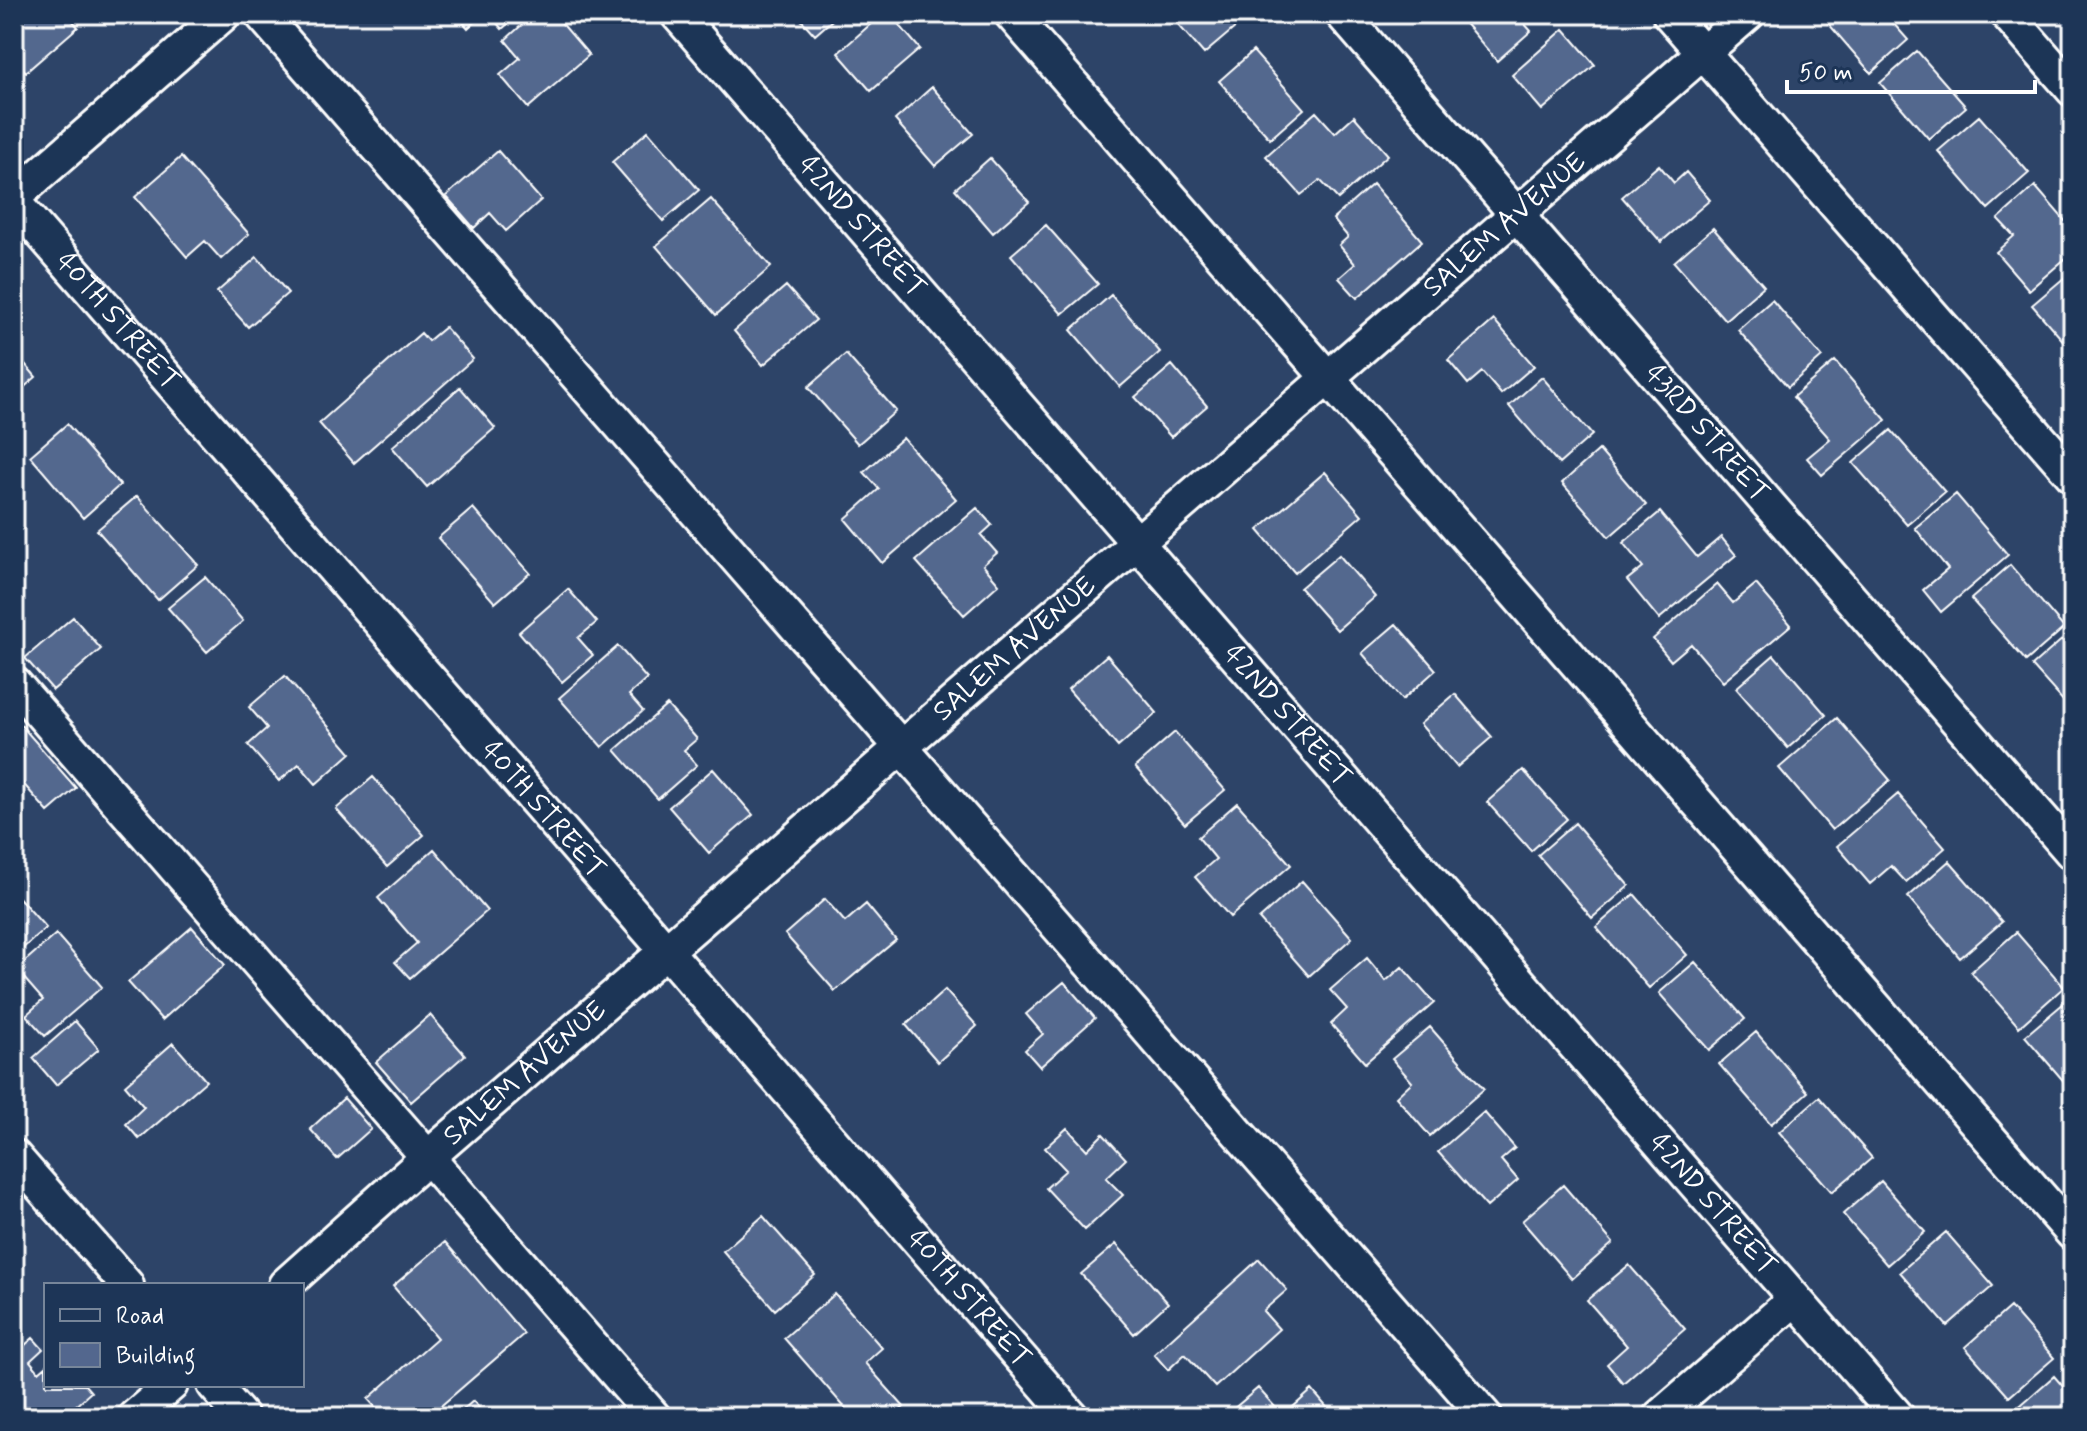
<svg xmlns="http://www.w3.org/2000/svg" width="2087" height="1431" font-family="Mynerve,sans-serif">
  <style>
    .building { fill: #53678e; stroke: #fff; stroke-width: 2 }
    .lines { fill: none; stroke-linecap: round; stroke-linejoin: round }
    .minor-casing { stroke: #fff; stroke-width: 38 }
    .minor { stroke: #1d3557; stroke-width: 32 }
    .labels { text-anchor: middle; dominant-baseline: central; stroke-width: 6; stroke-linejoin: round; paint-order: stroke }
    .street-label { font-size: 28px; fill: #fff; stroke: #1d3557 }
  </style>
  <rect width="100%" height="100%" fill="#2d4468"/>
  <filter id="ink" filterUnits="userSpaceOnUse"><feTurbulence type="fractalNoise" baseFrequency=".0125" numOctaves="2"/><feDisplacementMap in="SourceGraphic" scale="16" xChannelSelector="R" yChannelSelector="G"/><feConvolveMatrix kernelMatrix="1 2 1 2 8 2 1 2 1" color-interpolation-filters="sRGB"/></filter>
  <g filter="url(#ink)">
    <!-- building -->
    <path class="building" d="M14,14H67L78,27L26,72L14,59Z
      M456,14H483L468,28Z
      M489,14H519L502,29Z
      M534,14H554L589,55L528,108L500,75L520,58L505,40Z
      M796,14H839L815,35Z
      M882,14H890L920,49L871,91L838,53Z
      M1169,14H1225L1236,27L1204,54Z
      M1457,14H1516L1531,31L1497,61Z
      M1885,14L1908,40L1871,73L1821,15Z
      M1564,29L1595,65L1542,110L1512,75Z
      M1253,51L1304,109L1270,139L1219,81Z
      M1917,51L1966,107L1929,139L1880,83Z
      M932,87L973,134L935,166L895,120Z
      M1316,112L1335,133L1354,116L1388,155L1338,199L1320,180L1301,195L1266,156Z
      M1979,116L2029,173L1988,209L1938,151Z
      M648,131L699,190L663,221L612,162Z
      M498,151L541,200L506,231L490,213L474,228L446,196Z
      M181,157L249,234L221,259L205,241L187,257L135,197Z
      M990,158L1029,202L993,233L955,189Z
      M1659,165L1674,183L1686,172L1710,200L1661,242L1622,197Z
      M1373,184L1422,241L1357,298L1339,278L1355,264L1339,245L1348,237L1333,219Z
      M2035,186L2073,230V252L2029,290L1996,252L2014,236L1998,219Z
      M711,199L771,267L716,315L656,246Z
      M1046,225L1098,284L1062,314L1011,255Z
      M1713,228L1764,286L1725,320L1674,262Z
      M257,257L288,293L248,327L217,292Z
      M2072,271L2073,273V352L2032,305Z
      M786,286L816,320L763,365L734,331Z
      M1111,295L1160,352L1120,387L1071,330Z
      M1772,300L1822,357L1788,387L1738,330Z
      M1494,320L1534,366L1501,394L1482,372L1468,384L1448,360Z
      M445,327L473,359L354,463L319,423L421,333L428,341Z
      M14,351L36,377L14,396Z
      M846,354L896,411L858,444L808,387Z
      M1835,361L1886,420L1822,475L1807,458L1830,439L1793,397Z
      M1172,365L1207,406L1171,437L1135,397Z
      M1542,377L1592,435L1559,464L1509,406Z
      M460,387L495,428L427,487L392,447Z
      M67,424L120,485L83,518L30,456Z
      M1891,430L1945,492L1907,525L1853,463Z
      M903,438L956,499L882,563L845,519L879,489L864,472Z
      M1599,450L1646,505L1609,537L1562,483Z
      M1325,472L1362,515L1295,573L1258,530Z
      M1956,494L2008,555L1941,612L1923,590L1948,569L1915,528Z
      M137,496L198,565L158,600L97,530Z
      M473,508L530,573L495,603L438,538Z
      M977,508L992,525L981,535L997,553L983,565L999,584L964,615L916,561Z
      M1660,512L1697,557L1721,537L1736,555L1659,619L1627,580L1643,567L1623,543Z
      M1339,555L1375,597L1337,630L1300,588Z
      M2010,565L2064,628L2026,661L1971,599Z
      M205,577L243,621L207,652L168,608Z
      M1717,584L1733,603L1756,584L1791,625L1723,682L1691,644L1671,661L1653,639Z
      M568,589L597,622L578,638L593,655L562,682L519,632Z
      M73,617L101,649L53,690L25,658Z
      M1396,624L1436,670L1402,700L1362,653Z
      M2073,630V712L2032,666Z
      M618,646L647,679L629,695L643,711L602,747L559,698Z
      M1107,655L1157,713L1118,747L1068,689Z
      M1774,655L1826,715L1788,748L1736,688Z
      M285,676L351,753L316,784L299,764L279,781L248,745L267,728L249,707Z
      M1455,694L1492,737L1457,767L1420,724Z
      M667,705L697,739L684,750L697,765L658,799L615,750Z
      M1837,718L1890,780L1832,830L1779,768Z
      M20,724L76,788L48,812L20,780L14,785V730Z
      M1175,732L1225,790L1185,824L1135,767Z
      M713,769L753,815L709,853L669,807Z
      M1523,770L1567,819L1531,851L1487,802Z
      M373,777L424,835L387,867L336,809Z
      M1898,794L1945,848L1906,882L1891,866L1870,884L1837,846Z
      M1237,803L1291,865L1230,917L1195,877L1216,859L1198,837Z
      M1575,823L1629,886L1592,918L1538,855Z
      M434,849L487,911L410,978L395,962L417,943L378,898Z
      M1949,861L2002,922L1960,958L1908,897Z
      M1302,881L1352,938L1309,976L1259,919Z
      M14,892L46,928L14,956Z
      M1634,894L1687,955L1649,988L1596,927Z
      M825,899L845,922L866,904L896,940L835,991L785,934Z
      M192,927L225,965L162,1020L128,982Z
      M2016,932L2064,987L2019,1027L1971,972Z
      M56,934L102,987L45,1036L26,1015L43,1000L16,969Z
      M1367,958L1386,981L1402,967L1434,1003L1365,1063L1331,1024L1347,1009L1330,990Z
      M1695,962L1745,1019L1709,1050L1659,993Z
      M1064,982L1095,1018L1040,1067L1025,1050L1043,1034L1026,1014Z
      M945,990L977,1026L938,1062L906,1025Z
      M2071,997L2073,999V1092L2025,1036Z
      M430,1015L465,1055L411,1102L376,1062Z
      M75,1021L99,1049L56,1085L33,1058Z
      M1430,1027L1484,1089L1430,1136L1396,1097L1412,1082L1392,1059Z
      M1756,1032L1808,1092L1771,1124L1719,1064Z
      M173,1043L206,1081L139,1139L126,1124L144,1107L125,1085Z
      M1819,1097L1872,1158L1832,1192L1779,1132Z
      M344,1098L371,1129L337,1159L310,1129Z
      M1484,1112L1515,1148L1501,1160L1518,1180L1487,1207L1438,1152Z
      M1067,1128L1087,1150L1103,1134L1126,1159L1106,1178L1123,1195L1085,1230L1046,1188L1066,1170L1045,1148Z
      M1881,1181L1925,1232L1887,1265L1843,1214Z
      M1563,1185L1613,1243L1572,1279L1522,1221Z
      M763,1216L815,1275L775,1310L723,1251Z
      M1946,1232L1993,1286L1947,1326L1900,1272Z
      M445,1242L524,1334L428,1417H384L368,1399L437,1338L393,1286Z
      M1116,1244L1168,1303L1134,1334L1081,1274Z
      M1259,1259L1287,1290L1263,1311L1279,1329L1215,1387L1185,1354L1168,1370L1154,1354Z
      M1629,1265L1685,1329L1623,1383L1607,1364L1627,1346L1587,1300Z
      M835,1294L882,1348L865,1363L904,1407L892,1417H853L784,1338Z
      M2010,1307L2054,1358L2009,1397L1965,1347Z
      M33,1338L43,1349L30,1361L39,1372L46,1366V1385H85L91,1392L63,1417H14V1355Z
      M2054,1376L2073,1398V1417H2021L2015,1410Z
      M1258,1388L1283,1416L1312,1390L1335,1417H1224Z
      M473,1401L487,1417H455Z"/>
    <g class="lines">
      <defs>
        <g id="minor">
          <path d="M261,14L1486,1417"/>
          <path id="s1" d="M677,14L1898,1417"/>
          <path d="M1011,14L2073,1234"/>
          <path id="s2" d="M1342,14L2073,854"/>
          <path d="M1669,14L2073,476"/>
          <path d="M2007,14L2073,90"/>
          <path d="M14,197L224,14"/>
          <path id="s3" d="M14,202L1072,1417"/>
          <path d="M14,683L654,1417"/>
          <path d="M14,1156L127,1285"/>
          <path id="s4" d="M285,1285L428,1157L1748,14"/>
          <path d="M214,1385L242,1417"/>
          <path d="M134,1417L171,1385"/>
          <path d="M1659,1417L1795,1299"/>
        </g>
      </defs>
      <!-- minor casing -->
      <use href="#minor" class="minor-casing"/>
      <!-- minor -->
      <use href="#minor" class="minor"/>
    </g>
  </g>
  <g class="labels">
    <!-- street labels -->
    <g class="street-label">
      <text stroke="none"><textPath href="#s4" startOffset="1616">SALEM AVENUE</textPath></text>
      <text stroke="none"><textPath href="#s1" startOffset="282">42ND STREET</textPath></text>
      <text stroke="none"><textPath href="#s3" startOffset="158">40TH STREET</textPath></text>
      <text stroke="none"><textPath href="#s2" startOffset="556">43RD STREET</textPath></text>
      <text stroke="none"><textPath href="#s4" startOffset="968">SALEM AVENUE</textPath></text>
      <text stroke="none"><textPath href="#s1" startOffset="930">42ND STREET</textPath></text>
      <text stroke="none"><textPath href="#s3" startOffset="806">40TH STREET</textPath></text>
      <text stroke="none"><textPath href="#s4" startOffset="320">SALEM AVENUE</textPath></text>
      <text stroke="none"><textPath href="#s1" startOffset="1578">42ND STREET</textPath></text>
      <text stroke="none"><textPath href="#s3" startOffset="1454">40TH STREET</textPath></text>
    </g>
  </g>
  <!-- margin -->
  <rect width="2087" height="1431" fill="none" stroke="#1d3557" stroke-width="48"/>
  <rect x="24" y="24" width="2039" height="1383" fill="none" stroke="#fff" stroke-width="3" filter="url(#ink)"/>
  <!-- legend -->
  <rect x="44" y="1283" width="260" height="104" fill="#1d3557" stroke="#77869a" stroke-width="2"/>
  <rect x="60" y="1309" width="40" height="12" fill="#1d3557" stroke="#77869a" stroke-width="2"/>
  <text x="116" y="1323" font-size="24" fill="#ffffff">Road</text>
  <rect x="60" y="1343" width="40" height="24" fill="#53678e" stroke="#77869a" stroke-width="2"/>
  <text x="116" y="1363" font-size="24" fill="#ffffff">Building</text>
  <!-- scale -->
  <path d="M1787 80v12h248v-12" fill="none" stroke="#ffffff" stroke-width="4"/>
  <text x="1799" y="80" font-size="24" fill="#ffffff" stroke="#1d3557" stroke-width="6" paint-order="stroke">50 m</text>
</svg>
